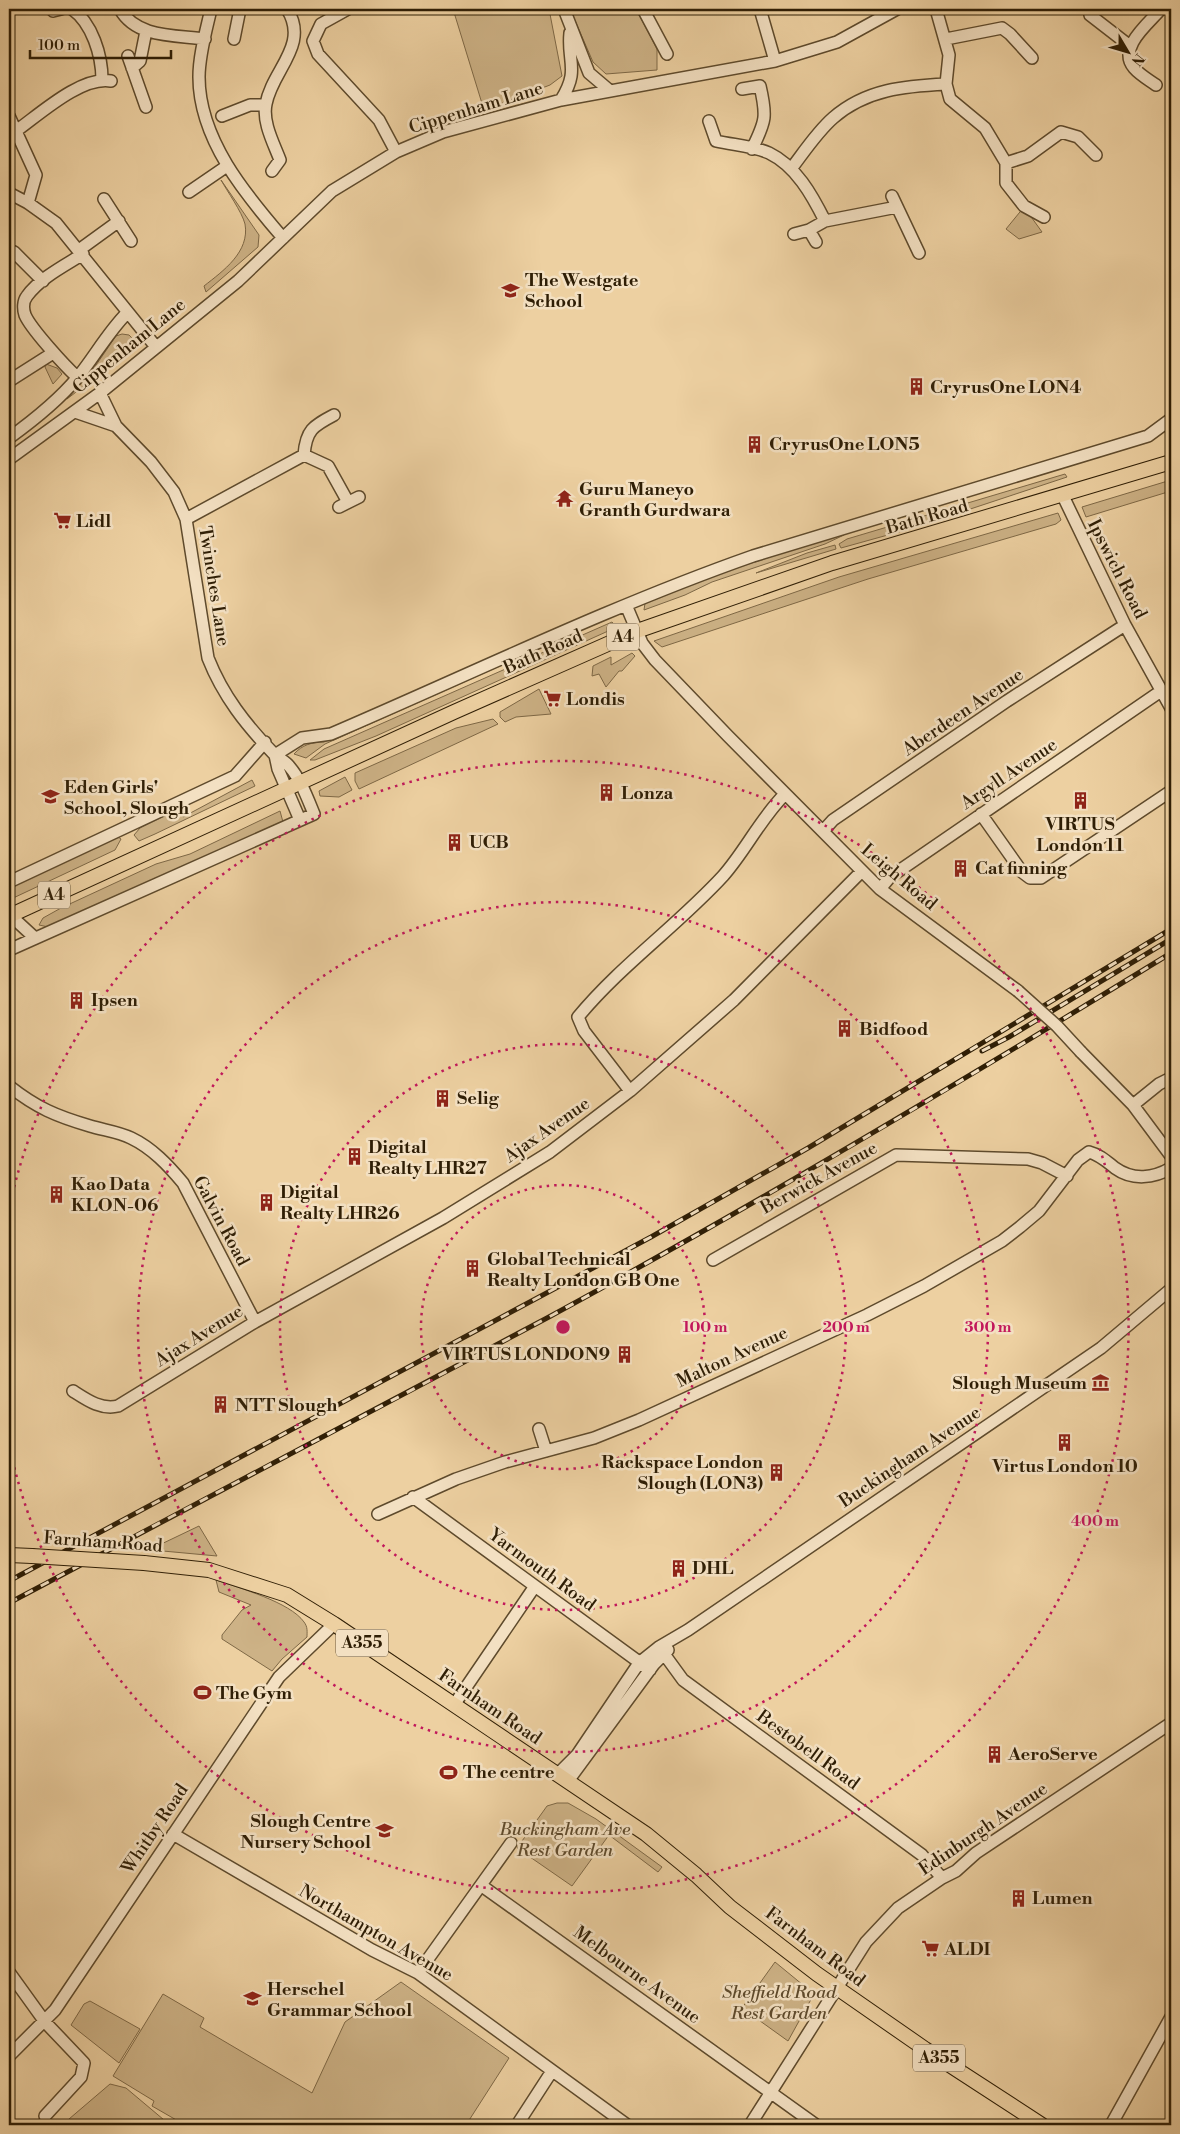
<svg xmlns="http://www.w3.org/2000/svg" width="1180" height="2134" font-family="'Libre Bodoni',serif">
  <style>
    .green { fill: #cdb286; stroke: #7e6846 }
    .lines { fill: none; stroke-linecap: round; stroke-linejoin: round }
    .minor-casing { stroke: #5e4a2c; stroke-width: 14 }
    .major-casing { stroke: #2f1e05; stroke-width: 16 }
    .minor { stroke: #f3e0c2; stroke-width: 11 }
    .major { stroke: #edd0a1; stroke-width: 14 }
    .rail-casing { stroke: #2f1e05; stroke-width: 5 }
    .rail { stroke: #f3e0c2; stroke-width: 3; stroke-dasharray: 9; stroke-linecap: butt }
    .minor-bridge-casing { stroke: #5e4a2c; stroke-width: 14; stroke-linecap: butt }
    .major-bridge-casing { stroke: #2f1e05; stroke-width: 16; stroke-linecap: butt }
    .minor-bridge { stroke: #f3e0c2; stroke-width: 11 }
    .major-bridge { stroke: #edd0a1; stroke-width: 14 }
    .ring { fill: none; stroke: #c2185b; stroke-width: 2.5; stroke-dasharray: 2.5 5 }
    .labels { text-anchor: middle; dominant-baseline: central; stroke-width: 5; stroke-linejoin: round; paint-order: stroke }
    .shield { fill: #f3e0c2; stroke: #6a583e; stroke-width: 1 }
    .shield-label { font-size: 16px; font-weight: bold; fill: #2f1e05 }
    .street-label { font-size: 18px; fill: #2f1e05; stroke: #f3e0c2 }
    .poi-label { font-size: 18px; font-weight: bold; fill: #2f1e05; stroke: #f3e0c2; text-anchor: start }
    .park-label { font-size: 18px; font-style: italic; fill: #5e4a2c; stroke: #f3e0c2 }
    .centre { fill: #c2185b; stroke: #f3e0c2; stroke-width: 2.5 }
    .ring-label { font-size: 15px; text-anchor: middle; font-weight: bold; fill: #c2185b; stroke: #f3e0c2; stroke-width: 5; stroke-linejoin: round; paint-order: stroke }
  </style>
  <rect width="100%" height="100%" fill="#edd0a1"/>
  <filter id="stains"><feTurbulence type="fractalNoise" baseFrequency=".004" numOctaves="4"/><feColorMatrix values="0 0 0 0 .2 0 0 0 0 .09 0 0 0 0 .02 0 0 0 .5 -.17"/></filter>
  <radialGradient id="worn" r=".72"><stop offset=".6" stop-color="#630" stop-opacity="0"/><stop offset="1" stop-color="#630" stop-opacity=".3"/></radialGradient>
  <!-- green -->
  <path class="green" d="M453,9H549L562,76L550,85L484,110Z
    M570,9H636L657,49V70L606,74L593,62Z
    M221,180L259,235L258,247L206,292L204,286C223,271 250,252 245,224C242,212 227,191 221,180Z
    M1024,207L1042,232L1019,239L1006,229Z
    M122,334L129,335L133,339L132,349L67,399L94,368L116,336Z
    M46,364L57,368L62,374L53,384L45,367Z
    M1065,474L1067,477L913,528L841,548L839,544L847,539Z
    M1171,480V491L1086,517L1082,507Z
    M1058,513L1061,520L1056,524L868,579L662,647L654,641L839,577Z
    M844,535L825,544L712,582L685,595L644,610L645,603L718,574L828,538Z
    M835,545L836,549L756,573L807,553Z
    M612,622L617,627L376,736L315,760H310L324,749Z
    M543,645L538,649L325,744L306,758L294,754C302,745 312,742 324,742Z
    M632,653L635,656L622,671H619L606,687L599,674L592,676L593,666L611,657V665Z
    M539,689L551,714L516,717L505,722L500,717V712Z
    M493,719L498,724L359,789L355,781V773L456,728Z
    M345,777L352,790L339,797L320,796L319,791Z
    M252,780L255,786L155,834L139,841L134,835L140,828L186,805L183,817Z
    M280,811L283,822L53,928L39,925L43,918L61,908L156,864L190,854Z
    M118,837L121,839L115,850L9,900V887Z
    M199,1526L217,1556L152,1550L153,1548Z
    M216,1580C239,1588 290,1602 304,1622C308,1627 307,1632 307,1637L282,1659L272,1671L222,1639V1635L242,1610L251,1605L219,1592Z
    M557,1803H568L596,1819L662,1867L658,1872L609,1835L572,1886L517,1848L547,1806Z
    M775,1962L814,1994L788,2041L742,2008Z
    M401,1982L509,2058L466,2125H185L152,2106L154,2101L113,2076L163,1994L204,2018L200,2027L312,2093L345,2022Z
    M90,2001L140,2029L119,2063L71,2025L84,2004Z
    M110,2084L126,2088L170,2125H62Z"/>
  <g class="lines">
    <defs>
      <path id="minor" d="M72,9C92,23 102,55 102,80
        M120,9C136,38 175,35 205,39
        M211,9C206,31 199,55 199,77C199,139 245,194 283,238
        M348,9L321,24L313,41L318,54L379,120L396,152
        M564,9L589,73L609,90
        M643,9L667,54
        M760,9L775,61
        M936,9L949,55L946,84L950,99L985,128L1006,163V183L1024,206L1044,217
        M53,11L61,9
        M1090,15L1130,46
        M234,39L240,9
        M946,39L1002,28L1010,34L1032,58
        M128,56L146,107
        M132,68L140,61L146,31
        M1156,85C1149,80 1140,75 1134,68C1117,48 1148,24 1161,9
        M742,89L760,86C767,116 766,121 752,149
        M561,100C580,70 567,62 570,33
        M9,116L36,175L28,203
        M222,116L250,105H265
        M709,121L716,141C733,145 754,146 769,153C796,166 812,195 825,221
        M16,131C40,114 81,76 111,81
        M1006,163L1028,156L1061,132L1078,137L1096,155
        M791,169C804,152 817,132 833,118C866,89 906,86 946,84
        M272,171L280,160C274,144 262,122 266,104C272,70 310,45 287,9
        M189,192L227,166
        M9,193L28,203L56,223L156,347
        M892,196L919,253
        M104,199L131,241
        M809,230L816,242
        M794,234L809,230L825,221L897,207
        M9,250L14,252L43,281
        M79,250L119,221
        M77,377C65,366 31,329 25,315C23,309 23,301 27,296C40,278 64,266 83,254
        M9,381L53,353
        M75,412L116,426
        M9,438C34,420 58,401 78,377C95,356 108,332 127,313
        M304,455L328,466L348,502
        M304,455C306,430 313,426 334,415
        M9,459L100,393L238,281L332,191L396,152L443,132L561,100L775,61L837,42L897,9
        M1063,496L1125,625L1171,708
        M339,507L359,497
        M186,519L304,455
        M626,605L642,643L655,660L728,736L880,889L1018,991
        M275,755L302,738L331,734C471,674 608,607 753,556L1148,436L1171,419
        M275,755L278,769L300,820
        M981,814L1022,872L1030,878H1041L1171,791
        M823,831L833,820L1007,701L1125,625
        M9,882L235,776L265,742
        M880,889L890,877L1161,691
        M10,915L35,938
        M9,950L314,814C307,797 301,780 289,766C285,761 278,758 274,754C246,725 223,696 208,658L186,519L174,492L151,462L116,426L100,393
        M1081,1052L1133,1105L1171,1156
        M9,1086C37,1108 56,1116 90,1126C103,1130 119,1132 131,1138C152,1148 168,1165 183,1183L255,1322
        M630,1091L584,1031L578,1017C621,965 677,926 723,876C746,850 760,819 785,794
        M1133,1105L1159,1084L1171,1078
        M713,1260L896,1155L1028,1159L1042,1163L1067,1176
        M73,1391C87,1400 101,1410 118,1406L255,1322L443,1218L550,1152L630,1091L734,1000L862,871
        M539,1429L546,1451
        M413,1497L650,1670
        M378,1514L456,1479L505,1462L594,1438L639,1420L867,1315L924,1286L1002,1241L1020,1227L1039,1211L1078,1160L1089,1152C1100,1155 1106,1161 1115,1168C1133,1181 1154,1178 1171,1168
        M659,1647L683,1680L922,1855L942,1878
        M454,1705L535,1586
        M557,1775L577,1755L639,1663L659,1647L688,1630L1101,1348L1171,1289
        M568,1781L654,1664L668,1650
        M173,1834L372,1950L418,1973L627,2125
        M482,1886L816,2125
        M9,1972L45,2022L84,2063L81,2077L45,2116
        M418,1973L511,1843
        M9,2056L55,2010L279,1677L334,1624
        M517,2125L552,2071
        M750,2125L866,1942L898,1908L942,1878L956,1871L976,1853L1171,1723
        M1111,2125L1171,2017"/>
      <path id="major" d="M9,916L454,712L637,631L832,563L1171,462
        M9,1555L32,1556
        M144,1563L209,1570L287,1595L334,1624L646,1834L696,1875L730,1907L817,1974L925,2049L1042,2125"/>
    </defs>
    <!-- minor casing -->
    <use href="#minor" class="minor-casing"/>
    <!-- major casing -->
    <use href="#major" class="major-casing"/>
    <!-- minor -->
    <use href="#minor" class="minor"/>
    <!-- major -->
    <use href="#major" class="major"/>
    <defs>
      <path id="rail" d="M982,1051L1009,1037L1171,939
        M9,1581L651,1237L808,1148L1171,929
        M9,1603C188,1507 368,1414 547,1318C759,1203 966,1079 1171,953"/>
    </defs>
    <!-- rail casing -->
    <use href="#rail" class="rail-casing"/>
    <!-- rail -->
    <use href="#rail" class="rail"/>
    <defs>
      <path id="minor-bridge" d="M1018,991L1057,1026L1081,1052"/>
      <path id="major-bridge" d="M32,1556L144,1563"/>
    </defs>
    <!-- minor-bridge casing -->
    <use href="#minor-bridge" class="minor-bridge-casing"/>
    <!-- major-bridge casing -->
    <use href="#major-bridge" class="major-bridge-casing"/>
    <!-- minor-bridge -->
    <use href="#minor-bridge" class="minor-bridge"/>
    <!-- major-bridge -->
    <use href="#major-bridge" class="major-bridge"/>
  </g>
  <!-- distance rings -->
  <g class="ring">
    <circle cx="563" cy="1327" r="142"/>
    <circle cx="563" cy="1327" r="283"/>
    <circle cx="563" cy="1327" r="425"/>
    <path d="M9 1209A566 566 0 1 1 9 1445"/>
  </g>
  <!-- icons -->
  <defs>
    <symbol id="school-bare" viewBox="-9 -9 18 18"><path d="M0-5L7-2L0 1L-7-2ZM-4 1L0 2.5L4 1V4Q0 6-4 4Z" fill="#8f2418" stroke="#f3e0c2" stroke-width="2.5" paint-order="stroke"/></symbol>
    <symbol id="building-bare" viewBox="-9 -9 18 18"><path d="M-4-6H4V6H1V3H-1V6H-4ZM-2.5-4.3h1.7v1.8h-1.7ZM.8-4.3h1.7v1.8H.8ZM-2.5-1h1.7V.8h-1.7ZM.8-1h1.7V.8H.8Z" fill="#8f2418" stroke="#f3e0c2" stroke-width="2.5" paint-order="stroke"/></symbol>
    <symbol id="temple-bare" viewBox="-9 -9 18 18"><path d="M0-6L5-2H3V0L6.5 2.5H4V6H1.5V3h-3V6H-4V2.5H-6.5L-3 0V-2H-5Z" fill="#8f2418" stroke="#f3e0c2" stroke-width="2.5" paint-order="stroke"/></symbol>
    <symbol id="supermarket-bare" viewBox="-9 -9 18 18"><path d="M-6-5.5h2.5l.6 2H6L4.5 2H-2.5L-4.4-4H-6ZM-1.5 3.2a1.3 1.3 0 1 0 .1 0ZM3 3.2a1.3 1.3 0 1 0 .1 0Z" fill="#8f2418" stroke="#f3e0c2" stroke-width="2.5" paint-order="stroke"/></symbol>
    <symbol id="museum-bare" viewBox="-9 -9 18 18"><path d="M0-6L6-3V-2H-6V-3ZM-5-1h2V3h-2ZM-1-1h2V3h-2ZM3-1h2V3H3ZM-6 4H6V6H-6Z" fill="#8f2418" stroke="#f3e0c2" stroke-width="2.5" paint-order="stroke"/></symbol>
    <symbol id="stadium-bare" viewBox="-9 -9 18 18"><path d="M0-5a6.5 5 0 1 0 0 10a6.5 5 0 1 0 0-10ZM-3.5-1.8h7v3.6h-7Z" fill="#8f2418" stroke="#f3e0c2" stroke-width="2.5" paint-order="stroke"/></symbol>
  </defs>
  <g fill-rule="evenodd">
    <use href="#school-bare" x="498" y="278" width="25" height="25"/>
    <use href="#building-bare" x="904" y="374" width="25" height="25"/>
    <use href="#building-bare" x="742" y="432" width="25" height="25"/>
    <use href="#temple-bare" x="552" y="486" width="25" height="25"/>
    <use href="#supermarket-bare" x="50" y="508" width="25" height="25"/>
    <use href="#supermarket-bare" x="540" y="686" width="25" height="25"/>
    <use href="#building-bare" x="594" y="780" width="25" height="25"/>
    <use href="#school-bare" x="38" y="784" width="25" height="25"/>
    <use href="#building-bare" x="1068" y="788" width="25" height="25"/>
    <use href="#building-bare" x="442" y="830" width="25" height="25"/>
    <use href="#building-bare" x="948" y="856" width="25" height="25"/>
    <use href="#building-bare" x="64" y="988" width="25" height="25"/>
    <use href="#building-bare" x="832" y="1016" width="25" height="25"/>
    <use href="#building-bare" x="430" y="1086" width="25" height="25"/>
    <use href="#building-bare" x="342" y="1144" width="25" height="25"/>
    <use href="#building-bare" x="44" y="1182" width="25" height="25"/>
    <use href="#building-bare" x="254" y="1190" width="25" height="25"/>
    <use href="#building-bare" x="460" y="1256" width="25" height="25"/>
    <use href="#building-bare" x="612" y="1342" width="25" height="25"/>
    <use href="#museum-bare" x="1088" y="1370" width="25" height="25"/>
    <use href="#building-bare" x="208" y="1392" width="25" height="25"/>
    <use href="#building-bare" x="1052" y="1430" width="25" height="25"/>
    <use href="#building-bare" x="764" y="1460" width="25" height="25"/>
    <use href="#building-bare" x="666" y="1556" width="25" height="25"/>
    <use href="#stadium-bare" x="190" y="1680" width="25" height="25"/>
    <use href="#building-bare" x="982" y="1742" width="25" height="25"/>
    <use href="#stadium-bare" x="436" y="1760" width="25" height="25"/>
    <use href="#school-bare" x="372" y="1818" width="25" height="25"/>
    <use href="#building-bare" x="1006" y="1886" width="25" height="25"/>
    <use href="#supermarket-bare" x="918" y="1936" width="25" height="25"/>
    <use href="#school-bare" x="240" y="1986" width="25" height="25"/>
  </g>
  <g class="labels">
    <!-- shield labels -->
    <g class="shield">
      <rect x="607" y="623.5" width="32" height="27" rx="4"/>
      <rect x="38" y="881.5" width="32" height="27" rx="4"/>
      <rect x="336" y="1629.5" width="52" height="27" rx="4"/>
      <rect x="913" y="2044.5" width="52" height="27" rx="4"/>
    </g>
    <g class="shield-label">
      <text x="623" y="637">A4</text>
      <text x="54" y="895">A4</text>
      <text x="362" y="1643">A355</text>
      <text x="939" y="2058">A355</text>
    </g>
    <!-- street labels -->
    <g class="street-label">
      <text transform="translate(476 108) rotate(-17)">Cippenham Lane</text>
      <text transform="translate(129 346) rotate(-39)">Cippenham Lane</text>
      <text transform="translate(927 517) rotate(-16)">Bath Road</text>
      <text transform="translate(1117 569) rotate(63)">Ipswich Road</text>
      <text transform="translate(214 586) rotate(81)">Twinches Lane</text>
      <text transform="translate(543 652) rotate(-24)">Bath Road</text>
      <text transform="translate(963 712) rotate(-34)">Aberdeen Avenue</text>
      <text transform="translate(1009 774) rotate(-34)">Argyll Avenue</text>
      <text transform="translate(899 877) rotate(40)">Leigh Road</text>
      <text transform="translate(547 1130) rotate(-35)">Ajax Avenue</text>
      <text transform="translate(819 1178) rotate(-29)">Berwick Avenue</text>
      <text transform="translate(221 1221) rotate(62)">Galvin Road</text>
      <text transform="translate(199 1336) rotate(-32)">Ajax Avenue</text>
      <text transform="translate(732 1357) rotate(-25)">Malton Avenue</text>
      <text transform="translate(910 1457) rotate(-34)">Buckingham Avenue</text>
      <text transform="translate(103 1542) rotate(4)">Farnham Road</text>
      <text transform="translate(542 1570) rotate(36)">Yarmouth Road</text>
      <text transform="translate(490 1707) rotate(34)">Farnham Road</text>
      <text transform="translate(808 1750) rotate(36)">Bestobell Road</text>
      <text transform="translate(155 1829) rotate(-56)">Whitby Road</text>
      <text transform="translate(983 1829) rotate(-34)">Edinburgh Avenue</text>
      <text transform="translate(376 1933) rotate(30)">Northampton Avenue</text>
      <text transform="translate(815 1947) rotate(37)">Farnham Road</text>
      <text transform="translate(637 1975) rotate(36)">Melbourne Avenue</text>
    </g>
    <!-- poi labels -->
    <g class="poi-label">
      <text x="525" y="280">The Westgate<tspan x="525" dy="21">School</tspan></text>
      <text x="930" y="387">CryrusOne LON4</text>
      <text x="769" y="444">CryrusOne LON5</text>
      <text x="579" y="489">Guru Maneyo<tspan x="579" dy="21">Granth Gurdwara</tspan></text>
      <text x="76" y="521">Lidl</text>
      <text x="566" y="699">Londis</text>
      <text x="64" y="787">Eden Girls'<tspan x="64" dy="21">School, Slough</tspan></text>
      <text x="621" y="793">Lonza</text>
      <text x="1080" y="824" text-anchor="middle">VIRTUS<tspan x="1080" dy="21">London 11</tspan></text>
      <text x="469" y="842">UCB</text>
      <text x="975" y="868">Cat finning</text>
      <text x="91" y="1000">Ipsen</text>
      <text x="859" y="1029">Bidfood</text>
      <text x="457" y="1098">Selig</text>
      <text x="368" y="1147">Digital<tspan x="368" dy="21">Realty LHR27</tspan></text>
      <text x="71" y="1184">Kao Data<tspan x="71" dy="21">KLON-06</tspan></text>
      <text x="280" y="1192">Digital<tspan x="280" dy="21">Realty LHR26</tspan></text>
      <text x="487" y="1259">Global Technical<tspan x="487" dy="21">Realty London GB One</tspan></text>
      <text x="610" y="1354" text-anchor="end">VIRTUS LONDON9</text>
      <text x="1087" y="1383" text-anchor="end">Slough Museum</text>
      <text x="235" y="1405">NTT Slough</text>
      <text x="763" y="1462" text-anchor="end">Rackspace London<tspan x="763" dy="21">Slough (LON3)</tspan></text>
      <text x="1065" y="1466" text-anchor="middle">Virtus London 10</text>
      <text x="692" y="1568">DHL</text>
      <text x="216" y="1693">The Gym</text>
      <text x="1008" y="1754">AeroServe</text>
      <text x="463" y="1772">The centre</text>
      <text x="371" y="1821" text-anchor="end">Slough Centre<tspan x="371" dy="21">Nursery School</tspan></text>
      <text x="1032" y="1898">Lumen</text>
      <text x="944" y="1949">ALDI</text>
      <text x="267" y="1989">Herschel<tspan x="267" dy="21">Grammar School</tspan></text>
    </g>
    <!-- park labels -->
    <g class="park-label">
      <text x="565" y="1829">Buckingham Ave<tspan x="565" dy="21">Rest Garden</tspan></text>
      <text x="779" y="1992">Sheffield Road<tspan x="779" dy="21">Rest Garden</tspan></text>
    </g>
  </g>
  <circle cx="563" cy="1327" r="8" class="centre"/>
  <g class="ring-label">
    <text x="705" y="1332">100 m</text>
    <text x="846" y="1332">200 m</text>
    <text x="988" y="1332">300 m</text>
    <text x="1095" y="1526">400 m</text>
  </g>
  <!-- margin -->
  <rect width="1180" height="2134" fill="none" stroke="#edd0a1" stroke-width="30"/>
  <rect x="10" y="10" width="1160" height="2114" fill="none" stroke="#2f1e05" stroke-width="2.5"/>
  <rect x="15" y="15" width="1150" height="2104" fill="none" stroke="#2f1e05"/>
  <!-- north arrow -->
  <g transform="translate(1128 52) rotate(128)" stroke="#f3e0c2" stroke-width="4" paint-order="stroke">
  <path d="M0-4L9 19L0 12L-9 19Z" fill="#2f1e05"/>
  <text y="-8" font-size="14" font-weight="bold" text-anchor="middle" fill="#2f1e05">N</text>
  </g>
  <!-- scale -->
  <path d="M30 50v8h141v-8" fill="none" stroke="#2f1e05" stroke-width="2.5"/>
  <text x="38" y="50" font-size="15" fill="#2f1e05" stroke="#f3e0c2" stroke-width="4" paint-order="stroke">100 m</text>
  <rect width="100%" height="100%" filter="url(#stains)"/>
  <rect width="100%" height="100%" fill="url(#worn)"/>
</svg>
